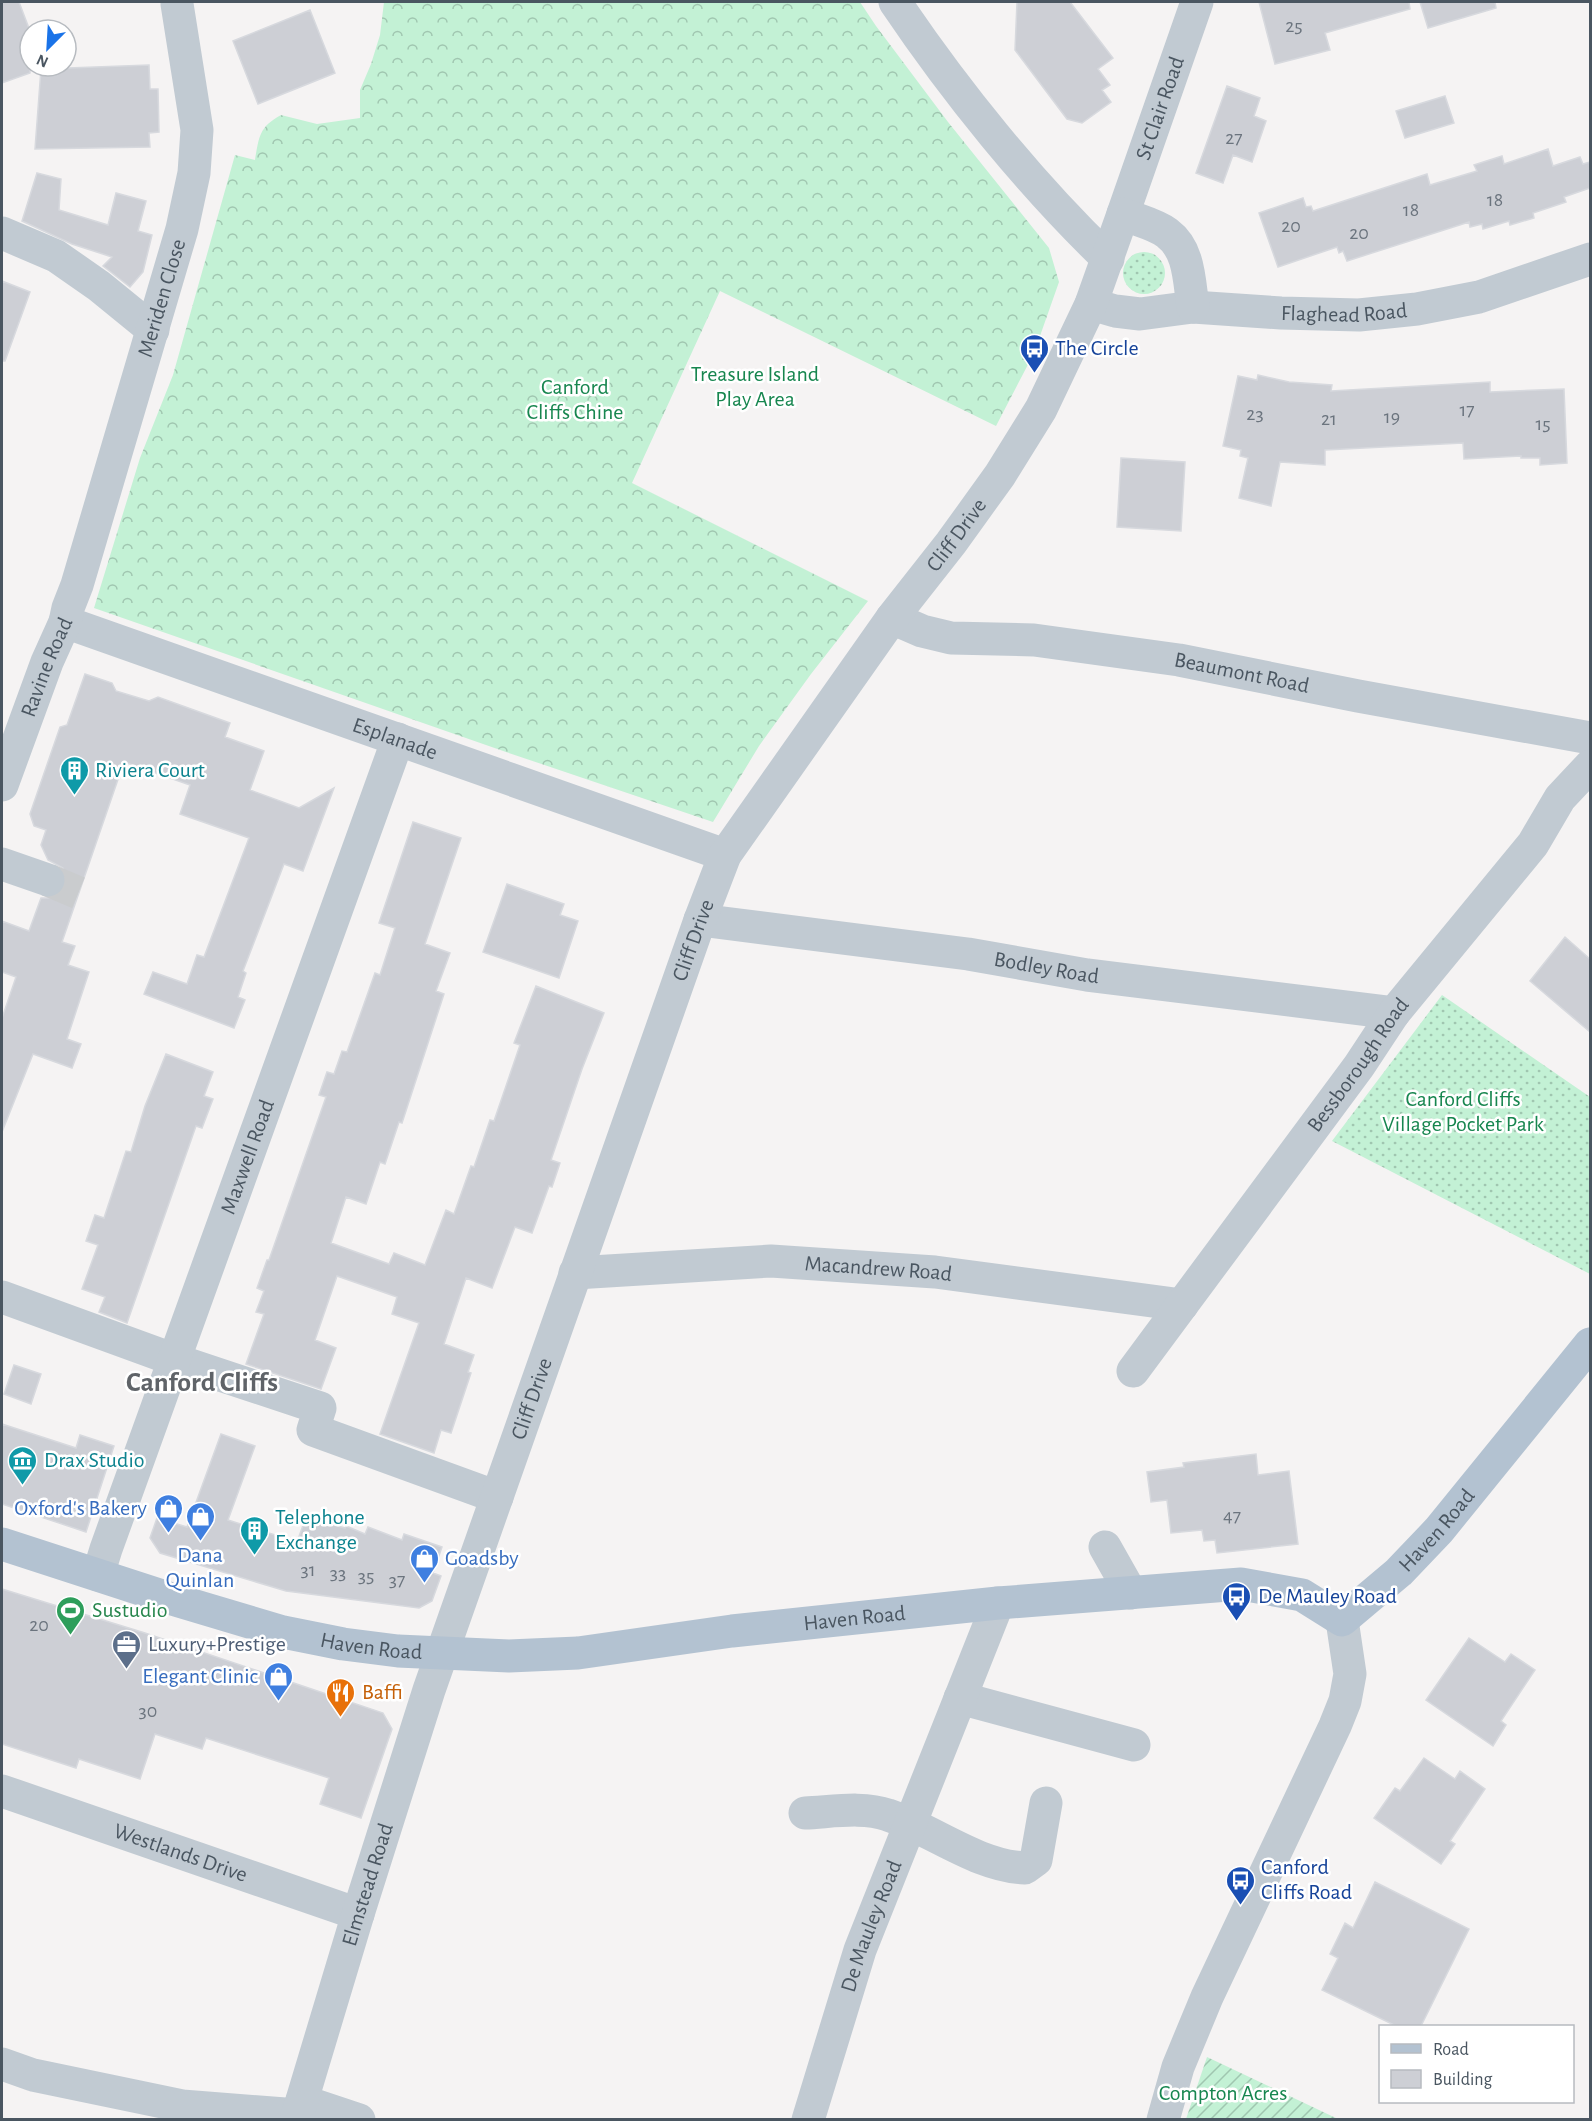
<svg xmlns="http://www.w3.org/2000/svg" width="1592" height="2121" font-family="'Alegreya Sans',sans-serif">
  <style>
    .grass { fill: url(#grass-dots) }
    .forest { fill: url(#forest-crowns) }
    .garden { fill: url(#garden-furrows) }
    .building { fill: #cdcfd5; stroke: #d7d9de; stroke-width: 1.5 }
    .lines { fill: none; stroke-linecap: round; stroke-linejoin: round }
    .minor-tunnel { stroke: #caccce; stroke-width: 33; stroke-dasharray: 33 16; stroke-linecap: butt }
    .minor { stroke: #c1cad2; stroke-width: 33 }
    .major { stroke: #b3c2d1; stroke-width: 33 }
    .labels { text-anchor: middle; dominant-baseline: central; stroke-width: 5; stroke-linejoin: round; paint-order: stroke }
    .number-label { font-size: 20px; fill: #6b747e }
    .street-label { font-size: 22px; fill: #4a5661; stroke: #fff }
    .transit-label { font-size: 22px; fill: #164399; stroke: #fff; text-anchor: start }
    .park-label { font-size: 22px; fill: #17864f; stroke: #fff }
    .culture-label { font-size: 22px; fill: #0d838f; stroke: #fff; text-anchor: start }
    .shop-label { font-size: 22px; fill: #366cbe; stroke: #fff; text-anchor: end }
    .leisure-label { font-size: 22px; fill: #27864d; stroke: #fff; text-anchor: start }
    .service-label { font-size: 22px; fill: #4e5e75; stroke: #fff; text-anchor: start }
    .food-label { font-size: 22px; fill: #c56008; stroke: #fff; text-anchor: start }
    .district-label { font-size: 28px; font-weight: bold; fill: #5f6368; stroke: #fff }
  </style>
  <defs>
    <pattern id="grass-dots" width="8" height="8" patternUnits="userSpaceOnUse" patternTransform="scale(1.5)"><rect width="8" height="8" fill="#c3f1d5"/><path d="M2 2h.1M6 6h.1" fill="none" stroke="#a0c6b0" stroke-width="1.8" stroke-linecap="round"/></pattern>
    <pattern id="forest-crowns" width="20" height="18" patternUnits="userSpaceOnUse" patternTransform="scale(1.5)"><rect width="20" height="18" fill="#c3f1d5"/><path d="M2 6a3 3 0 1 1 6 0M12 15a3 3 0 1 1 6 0" fill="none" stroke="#a0c6b0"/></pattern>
    <pattern id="garden-furrows" width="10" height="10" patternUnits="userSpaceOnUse" patternTransform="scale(1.5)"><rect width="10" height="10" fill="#c3f1d5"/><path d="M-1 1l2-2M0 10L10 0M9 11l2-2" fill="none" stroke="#a0c6b0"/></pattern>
  </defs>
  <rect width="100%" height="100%" fill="#f5f3f3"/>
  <!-- grass -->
  <path class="grass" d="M1123 273a21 21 0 1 1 42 0a21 21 0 1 1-42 0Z
    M1442,995L1590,1097V1274L1332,1141Z"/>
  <!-- forest -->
  <path class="forest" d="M384,2H860L876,26L948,122L1049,248L1059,282L1034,353L996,426L720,291L632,483L868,601L811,674L759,746L713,822L506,752L94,608L140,458L173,375L235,155L255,160C259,137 259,127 281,115L317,124L360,118V90L371,64L380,35Z"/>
  <!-- garden -->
  <path class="garden" d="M1207,2057L1338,2119H1186Z"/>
  <!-- building -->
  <path class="building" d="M2,2H19L30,31V73L2,83Z
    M1017,2H1070L1113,58L1098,69L1110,85L1102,90L1111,102L1082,123L1067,119L1015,50Z
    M1259,2H1409L1410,9L1325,33L1330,50L1275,64Z
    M1420,2H1495L1496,8L1428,28Z
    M310,10L335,73L258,104L233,41Z
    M149,65L150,89H158L159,132L149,133L150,147L35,149L41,69Z
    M1227,86L1260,98L1254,116L1266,121L1252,162L1233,155L1223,183L1196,173Z
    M1445,96L1454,123L1405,138L1396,111Z
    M1548,149L1553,166L1580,157L1583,164L1590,162V188L1564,197L1566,202L1533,213L1534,218L1510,225L1509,221L1483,229L1482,224L1470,227L1469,222L1347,261L1343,251L1339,253L1337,247L1278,267L1259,213L1303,198L1306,207L1311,206L1313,211L1427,174L1430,185L1477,171L1474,165L1502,156L1504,164Z
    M37,173L61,179L59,210L108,225L116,193L146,201L138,231L152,235L143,272L130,287L103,266L112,257L72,244L22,221Z
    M2,281L30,292L5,361H2Z
    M1258,375L1289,382L1332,385L1331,391L1490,382V392L1564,389L1567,463L1540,465V458H1521V456L1464,459L1463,443L1325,450V465L1280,462L1271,506L1239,498L1248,458L1240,456L1241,450L1223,446L1238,376L1257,380Z
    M1121,458L1185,462L1181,531L1117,527Z
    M85,674L112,683L116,691L149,701L158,697L230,723L225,737L264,751L250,790L299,808L334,788L303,871L284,864L243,971L246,973L238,997L245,1000L234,1028L144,994L153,972L187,984L197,955L204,957L249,838L180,814L190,785L124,762L62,942L75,946L68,965L89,972L67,1039L81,1044L72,1068L33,1054L2,1132V1018L16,977L2,972V921L29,931L41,898H51L60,895L66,886V877L63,868L48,860L41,845L46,830L34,826L30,814L60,727L67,725Z
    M413,822L461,838L425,944L450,953L436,991L444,994L402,1123L399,1122L385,1164L380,1162L366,1204L346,1197L331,1243L389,1264L394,1253L425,1265L446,1210L454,1214L471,1166L474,1167L490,1120L494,1121L520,1045L514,1043L536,986L604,1013L582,1069L551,1160L560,1163L552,1187L549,1186L532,1233L515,1227L492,1288L466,1278L444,1344L474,1355L468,1372L471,1373L451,1433L441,1430L434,1453L380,1434L419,1323L392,1314L397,1297L337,1276L315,1340L336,1348L321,1389L246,1364L264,1314L256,1312L264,1291L257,1288L267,1260H269L326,1097L319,1095L327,1072L334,1074L342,1051L347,1052L375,973L380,975L395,928L379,923Z
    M507,884L564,904L560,915L578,921L559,978L483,952Z
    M1565,937L1590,959V1032L1530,981Z
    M166,1054L213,1072L204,1096L213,1099L202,1128L196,1126L127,1323L99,1312L105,1297L82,1289L98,1245L86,1241L95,1215L104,1218L126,1151L131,1152L145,1106Z
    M14,1365L41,1374L31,1404L4,1394Z
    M2,1424L76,1448L80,1435L114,1446L86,1532L2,1504Z
    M221,1434L255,1446L228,1520L297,1542L306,1517L345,1528L346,1526L365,1534L368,1527L402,1540L404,1534L442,1547L433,1573L441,1576L432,1601L419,1608L286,1591L160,1553L150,1538L157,1518L187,1527Z
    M1256,1454L1258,1475L1289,1471L1298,1544L1217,1553L1215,1540L1204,1541L1202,1530L1171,1533L1167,1500L1151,1502L1147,1472L1184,1467L1183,1463Z
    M2,1589L145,1633L383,1713L392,1729L361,1818L320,1804L329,1778L206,1738L202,1749L155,1734L140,1779L79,1759L76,1768L2,1744Z
    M1469,1638L1505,1662L1511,1654L1535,1670L1501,1721L1506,1725L1493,1746L1426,1700Z
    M1424,1758L1455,1779L1460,1771L1485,1789L1450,1841L1455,1844L1441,1864L1374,1818L1395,1788L1400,1791Z
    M1375,1882L1469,1929L1421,2026H1396L1322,1990L1338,1958L1330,1954L1345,1923L1353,1928Z"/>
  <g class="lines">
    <!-- minor-tunnel -->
    <path class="minor-tunnel" d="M48,880L79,893"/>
    <!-- minor -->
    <g class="minor">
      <path d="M895,2C955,91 1030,184 1108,259"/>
      <path id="s1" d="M1123,214L1197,2"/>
      <path d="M2,233L56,256L99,286L153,330"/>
      <path id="s2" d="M1091,304L1115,311L1140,314L1193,307L1281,313L1359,315L1417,309L1479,297L1590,259"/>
      <path id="s3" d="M892,618L922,631L951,638L1034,640L1179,660L1358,696L1590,738"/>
      <path id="s4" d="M65,622L725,855"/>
      <path id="s5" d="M2,785L47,662L65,622L68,608L77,585L182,229L194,173L197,130L177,4"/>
      <path d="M2,864L48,880"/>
      <path id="s6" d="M700,920L968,954L1087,975L1394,1013"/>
      <path id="s7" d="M575,1273L771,1261L935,1272L1182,1305"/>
      <path d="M2,1297L175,1360L320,1408L313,1430L497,1497"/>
      <path id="s8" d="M1133,1371L1359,1066L1394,1013L1533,844L1560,798L1590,766"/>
      <path d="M1105,1547L1131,1593"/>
      <path id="s9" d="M98,1575L106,1549L398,739"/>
      <path d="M960,1698L1134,1745"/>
      <path id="s10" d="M2,1791L358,1914"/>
      <path d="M805,1813C831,1812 863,1806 888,1815C933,1830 977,1866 1025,1868L1036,1860L1046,1803"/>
      <path d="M2,2064L33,2075L182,2106L298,2115"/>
      <path d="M302,2101L359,2120"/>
      <path id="s11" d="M296,2120L358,1914L429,1690L700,920L725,855L892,618L951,543L1000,475L1041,409L1091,304L1123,214C1136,220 1155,224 1167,233C1190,250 1189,281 1193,307"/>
      <path id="s12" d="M808,2120L860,1950L998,1603"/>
      <path d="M1163,2120L1178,2067L1207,1997L1335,1726L1345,1701L1350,1674L1342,1620"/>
    </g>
    <!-- major -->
    <path class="major" id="s13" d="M2,1544L162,1596L283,1632L343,1644L398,1651L509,1656L578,1653L732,1631L998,1603L1241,1584L1302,1595L1342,1620L1399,1572L1439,1530L1590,1344"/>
  </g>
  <!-- icons -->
  <defs>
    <symbol id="bus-pin" viewBox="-11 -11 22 30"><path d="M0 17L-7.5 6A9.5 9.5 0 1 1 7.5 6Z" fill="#1a4fb4" stroke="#fff"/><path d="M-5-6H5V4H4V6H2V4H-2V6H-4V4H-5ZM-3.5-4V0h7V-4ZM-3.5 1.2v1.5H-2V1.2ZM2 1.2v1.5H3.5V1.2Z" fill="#fff"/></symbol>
    <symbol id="building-pin" viewBox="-11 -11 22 30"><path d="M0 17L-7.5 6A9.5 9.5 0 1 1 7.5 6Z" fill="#0f9aa8" stroke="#fff"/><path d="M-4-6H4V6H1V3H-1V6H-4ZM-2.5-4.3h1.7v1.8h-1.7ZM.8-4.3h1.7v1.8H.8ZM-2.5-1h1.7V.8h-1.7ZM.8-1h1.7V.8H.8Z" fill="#fff"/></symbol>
    <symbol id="museum-pin" viewBox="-11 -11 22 30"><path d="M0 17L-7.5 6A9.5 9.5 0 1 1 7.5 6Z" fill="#0f9aa8" stroke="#fff"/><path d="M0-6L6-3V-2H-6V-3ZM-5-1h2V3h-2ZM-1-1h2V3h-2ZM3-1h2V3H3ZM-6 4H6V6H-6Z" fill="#fff"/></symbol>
    <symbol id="shop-pin" viewBox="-11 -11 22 30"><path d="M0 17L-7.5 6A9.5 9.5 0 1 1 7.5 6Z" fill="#3f7fe0" stroke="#fff"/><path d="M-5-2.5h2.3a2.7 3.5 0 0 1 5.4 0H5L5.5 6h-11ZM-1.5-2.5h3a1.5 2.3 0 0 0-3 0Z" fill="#fff"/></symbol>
    <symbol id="stadium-pin" viewBox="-11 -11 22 30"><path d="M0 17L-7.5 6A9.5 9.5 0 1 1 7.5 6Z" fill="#2e9e5b" stroke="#fff"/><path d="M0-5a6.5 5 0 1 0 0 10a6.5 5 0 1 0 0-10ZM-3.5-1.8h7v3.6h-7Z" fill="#fff"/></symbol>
    <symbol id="office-pin" viewBox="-11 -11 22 30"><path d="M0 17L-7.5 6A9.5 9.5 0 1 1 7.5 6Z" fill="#5c6f8a" stroke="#fff"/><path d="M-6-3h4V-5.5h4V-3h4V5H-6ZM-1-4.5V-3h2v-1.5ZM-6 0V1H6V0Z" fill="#fff"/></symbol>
    <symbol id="restaurant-pin" viewBox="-11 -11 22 30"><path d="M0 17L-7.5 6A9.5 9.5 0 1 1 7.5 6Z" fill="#e8710a" stroke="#fff"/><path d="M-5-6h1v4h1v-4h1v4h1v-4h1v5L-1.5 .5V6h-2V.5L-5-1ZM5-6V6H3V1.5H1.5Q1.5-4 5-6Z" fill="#fff"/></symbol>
  </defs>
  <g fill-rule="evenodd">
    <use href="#bus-pin" x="1018" y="332" width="33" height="45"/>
    <use href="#building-pin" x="58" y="754" width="33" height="45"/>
    <use href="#museum-pin" x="6" y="1444" width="33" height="45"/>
    <use href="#shop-pin" x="152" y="1492" width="33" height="45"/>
    <use href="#shop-pin" x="184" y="1500" width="33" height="45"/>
    <use href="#building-pin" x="238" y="1514" width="33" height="45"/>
    <use href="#shop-pin" x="408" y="1542" width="33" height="45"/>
    <use href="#bus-pin" x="1220" y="1580" width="33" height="45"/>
    <use href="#stadium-pin" x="54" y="1594" width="33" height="45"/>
    <use href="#office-pin" x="110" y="1628" width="33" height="45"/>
    <use href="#shop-pin" x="262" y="1660" width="33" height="45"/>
    <use href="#restaurant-pin" x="324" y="1676" width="33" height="45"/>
    <use href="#bus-pin" x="1224" y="1864" width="33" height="45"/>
  </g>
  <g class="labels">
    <!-- number labels -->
    <g class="number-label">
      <text x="1294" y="26">25</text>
      <text x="1234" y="138">27</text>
      <text x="1495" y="200">18</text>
      <text x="1411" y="210">18</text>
      <text x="1291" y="226">20</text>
      <text x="1359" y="233">20</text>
      <text x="1467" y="410">17</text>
      <text x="1255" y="414">23</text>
      <text x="1392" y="417">19</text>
      <text x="1329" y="419">21</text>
      <text x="1543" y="424">15</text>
      <text x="1232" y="1516">47</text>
      <text x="308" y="1570">31</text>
      <text x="338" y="1573">33</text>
      <text x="366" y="1576">35</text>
      <text x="397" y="1580">37</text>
      <text x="39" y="1625">20</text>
      <text x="148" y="1711">30</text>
    </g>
    <!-- street labels -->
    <g class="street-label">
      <text stroke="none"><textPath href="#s1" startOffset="112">St Clair Road</textPath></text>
      <text stroke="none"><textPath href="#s5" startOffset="513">Meriden Close</textPath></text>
      <text stroke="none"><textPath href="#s2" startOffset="255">Flaghead Road</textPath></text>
      <text stroke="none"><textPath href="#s11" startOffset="1731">Cliff Drive</textPath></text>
      <text stroke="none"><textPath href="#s5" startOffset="126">Ravine Road</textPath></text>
      <text stroke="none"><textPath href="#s3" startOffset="356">Beaumont Road</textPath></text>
      <text stroke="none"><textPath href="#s4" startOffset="350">Esplanade</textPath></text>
      <text stroke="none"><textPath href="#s11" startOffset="1245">Cliff Drive</textPath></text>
      <text stroke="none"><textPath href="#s6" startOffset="350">Bodley Road</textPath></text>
      <text stroke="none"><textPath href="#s8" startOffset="380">Bessborough Road</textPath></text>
      <text stroke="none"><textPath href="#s9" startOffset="444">Maxwell Road</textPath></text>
      <text stroke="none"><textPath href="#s7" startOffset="304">Macandrew Road</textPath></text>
      <text stroke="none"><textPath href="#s11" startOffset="759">Cliff Drive</textPath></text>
      <text stroke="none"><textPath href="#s13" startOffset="1498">Haven Road</textPath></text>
      <text stroke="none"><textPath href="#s13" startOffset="870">Haven Road</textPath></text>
      <text stroke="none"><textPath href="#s13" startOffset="384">Haven Road</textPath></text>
      <text stroke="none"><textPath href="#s10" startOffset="189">Westlands Drive</textPath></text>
      <text stroke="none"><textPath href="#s11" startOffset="246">Elmstead Road</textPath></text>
      <text stroke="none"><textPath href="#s12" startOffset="204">De Mauley Road</textPath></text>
    </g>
    <!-- transit labels -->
    <g class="transit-label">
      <text x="1055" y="348">The Circle</text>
      <text x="1258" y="1596">De Mauley Road</text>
      <text x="1261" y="1867">Canford<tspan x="1261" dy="25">Cliffs Road</tspan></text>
    </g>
    <!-- park labels -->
    <g class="park-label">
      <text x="755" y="374">Treasure Island<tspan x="755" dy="25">Play Area</tspan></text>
      <text x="575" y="387">Canford<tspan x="575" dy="25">Cliffs Chine</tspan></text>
      <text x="1463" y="1099">Canford Cliffs<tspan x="1463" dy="25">Village Pocket Park</tspan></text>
      <text x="1223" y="2093">Compton Acres</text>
    </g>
    <!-- culture labels -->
    <g class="culture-label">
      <text x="95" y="770">Riviera Court</text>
      <text x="44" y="1460">Drax Studio</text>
      <text x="275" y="1517">Telephone<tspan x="275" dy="25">Exchange</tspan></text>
    </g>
    <!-- shop labels -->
    <g class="shop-label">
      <text x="147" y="1508">Oxford's Bakery</text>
      <text x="200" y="1555" text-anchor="middle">Dana<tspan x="200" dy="25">Quinlan</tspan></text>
      <text x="445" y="1558" text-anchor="start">Goadsby</text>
      <text x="258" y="1676">Elegant Clinic</text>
    </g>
    <!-- leisure labels -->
    <g class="leisure-label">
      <text x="92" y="1610">Sustudio</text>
    </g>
    <!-- service labels -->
    <g class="service-label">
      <text x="148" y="1644">Luxury+Prestige</text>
    </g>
    <!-- food labels -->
    <g class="food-label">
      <text x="362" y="1692">Baffi</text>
    </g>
    <!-- district labels -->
    <g class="district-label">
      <text x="202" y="1383">Canford Cliffs</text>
    </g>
  </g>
  <!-- border -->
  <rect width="1592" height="2121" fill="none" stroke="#4a5661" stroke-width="6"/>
  <!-- legend -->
  <rect x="1379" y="2025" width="195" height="78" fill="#ffffff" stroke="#b7bbc0" stroke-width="1.5"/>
  <rect x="1391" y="2044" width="30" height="9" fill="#b3c2d1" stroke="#b7bbc0" stroke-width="1.5"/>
  <text x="1433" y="2055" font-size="18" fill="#4a5661">Road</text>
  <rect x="1391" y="2070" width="30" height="18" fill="#cdcfd5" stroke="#b7bbc0" stroke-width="1.5"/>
  <text x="1433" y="2085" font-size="18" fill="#4a5661">Building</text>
  <!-- north arrow -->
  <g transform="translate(48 48) rotate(204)"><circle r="28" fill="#ffffff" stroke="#b7bbc0" stroke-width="1.5"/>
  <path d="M0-4.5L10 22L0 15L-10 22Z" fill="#1a73e8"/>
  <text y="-9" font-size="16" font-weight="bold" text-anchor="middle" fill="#4a5661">N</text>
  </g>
</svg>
